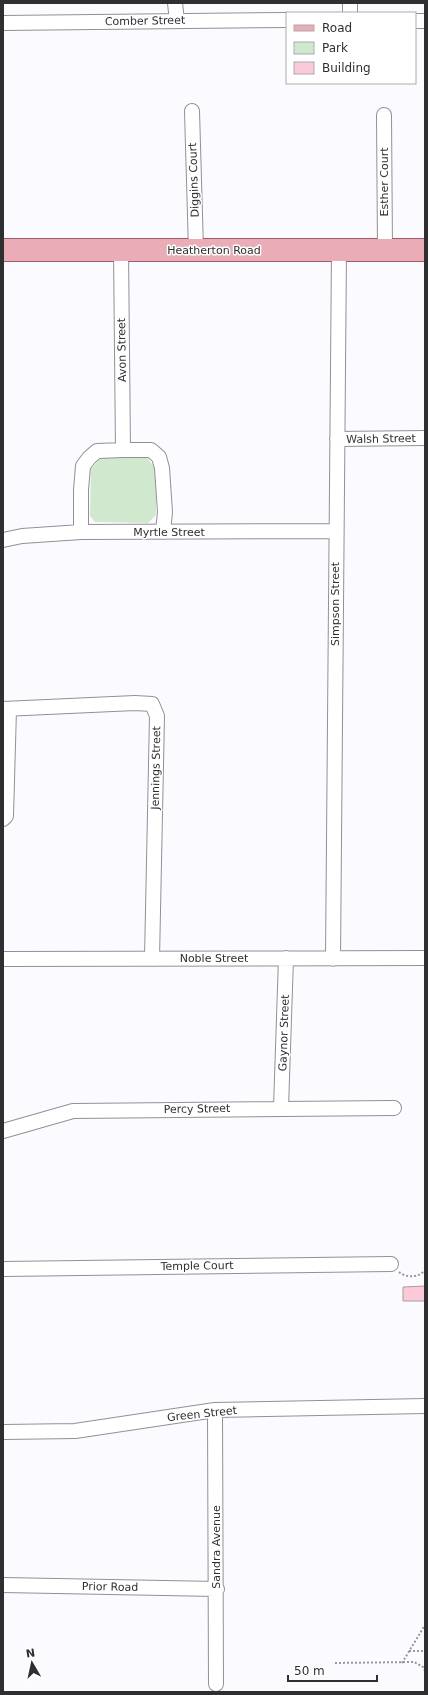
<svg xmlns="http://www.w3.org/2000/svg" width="428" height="1695" font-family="'DejaVu Sans',sans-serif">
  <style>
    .green { fill: #d0e8cd }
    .building { fill: #fcc9d8; stroke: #a69ea0 }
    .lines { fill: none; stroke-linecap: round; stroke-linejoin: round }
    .street-casing { stroke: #929097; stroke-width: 16 }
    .primary-casing { stroke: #9f5c68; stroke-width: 24 }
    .path { stroke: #98979a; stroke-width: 2; stroke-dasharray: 2 2; stroke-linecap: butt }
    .street { stroke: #fff; stroke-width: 14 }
    .primary { stroke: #eaacb6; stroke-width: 22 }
    .labels { text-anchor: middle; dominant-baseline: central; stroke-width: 3; stroke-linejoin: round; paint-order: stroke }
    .street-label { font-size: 11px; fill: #2f2e31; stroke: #fff }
  </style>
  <rect width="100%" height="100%" fill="#fbfafe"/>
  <!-- green -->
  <path class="green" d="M101,458H147L156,469V515L148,523L95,522L90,516L91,469Z"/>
  <!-- building -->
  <path class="building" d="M425,1286V1301H403V1287Z"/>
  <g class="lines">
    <defs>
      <path id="street" d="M175,3L177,21
        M350,13V3
        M415,21H425
        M3,23L287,20
        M192,111L196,250
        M384,115L385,250
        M337,439L425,438
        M123,450H151L159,457L162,468L165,512L163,532
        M81,532V490L83,466L89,458L97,451L123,450L121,249
        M3,540L22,536L81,532L336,531
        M3,709L135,703L152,704L157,716L152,959
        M3,819L6,816L9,709
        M3,959L425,958
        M333,959L339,250
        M281,1108L286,958
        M3,1131L73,1111L394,1108
        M3,1269L391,1264
        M215,1410L216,1684
        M3,1432L75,1431L215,1410L425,1406
        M3,1585L217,1589"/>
      <path id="primary" d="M3,250H425"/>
    </defs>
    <!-- street casing -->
    <use href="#street" class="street-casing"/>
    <!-- primary casing -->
    <use href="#primary" class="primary-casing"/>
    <!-- path -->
    <path class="path" d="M399,1272C406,1278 419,1278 425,1270
      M409,1651H425
      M335,1663L414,1662L423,1667L425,1671
      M402,1663L425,1625"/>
    <!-- street -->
    <use href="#street" class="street"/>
    <!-- primary -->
    <use href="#primary" class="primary"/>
  </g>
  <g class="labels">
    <!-- street labels -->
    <g class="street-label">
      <text transform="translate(145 21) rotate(-1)">Comber Street</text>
      <text transform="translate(194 180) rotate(-92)">Diggins Court</text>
      <text transform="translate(384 182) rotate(-90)">Esther Court</text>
      <text x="214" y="250">Heatherton Road</text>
      <text transform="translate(122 350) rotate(-91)">Avon Street</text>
      <text transform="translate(381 439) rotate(-1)">Walsh Street</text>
      <text x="169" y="532">Myrtle Street</text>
      <text transform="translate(335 604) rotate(-90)">Simpson Street</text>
      <text transform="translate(156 768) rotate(-89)">Jennings Street</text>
      <text x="214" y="958">Noble Street</text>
      <text transform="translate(284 1033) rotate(-88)">Gaynor Street</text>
      <text transform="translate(197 1109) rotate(-1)">Percy Street</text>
      <text transform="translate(197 1266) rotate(-1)">Temple Court</text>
      <text transform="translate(202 1414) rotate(-6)">Green Street</text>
      <text transform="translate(216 1547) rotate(-90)">Sandra Avenue</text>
      <text transform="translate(110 1587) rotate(1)">Prior Road</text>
    </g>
  </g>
  <!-- border -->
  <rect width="428" height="1695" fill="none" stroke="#2f2e31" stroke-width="8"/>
  <!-- legend -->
  <rect x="286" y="12" width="130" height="72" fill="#ffffff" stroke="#acabad"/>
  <rect x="294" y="25" width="20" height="6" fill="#eaacb6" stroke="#acabad"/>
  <text x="322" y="32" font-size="12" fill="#2f2e31">Road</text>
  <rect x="294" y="42" width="20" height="12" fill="#d0e8cd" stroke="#acabad"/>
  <text x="322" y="52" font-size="12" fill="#2f2e31">Park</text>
  <rect x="294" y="62" width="20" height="12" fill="#fcc9d8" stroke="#acabad"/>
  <text x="322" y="72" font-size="12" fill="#2f2e31">Building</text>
  <!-- north arrow -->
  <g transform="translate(32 1663) rotate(351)" stroke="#ffffff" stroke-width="3" paint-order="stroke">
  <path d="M0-3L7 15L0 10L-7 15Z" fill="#2f2e31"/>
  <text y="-6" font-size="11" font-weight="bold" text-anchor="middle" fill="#2f2e31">N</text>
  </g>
  <!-- scale -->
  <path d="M288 1675v6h89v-6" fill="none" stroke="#2f2e31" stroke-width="2"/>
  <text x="294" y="1675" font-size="12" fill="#2f2e31" stroke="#ffffff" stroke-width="3" paint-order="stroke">50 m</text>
</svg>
